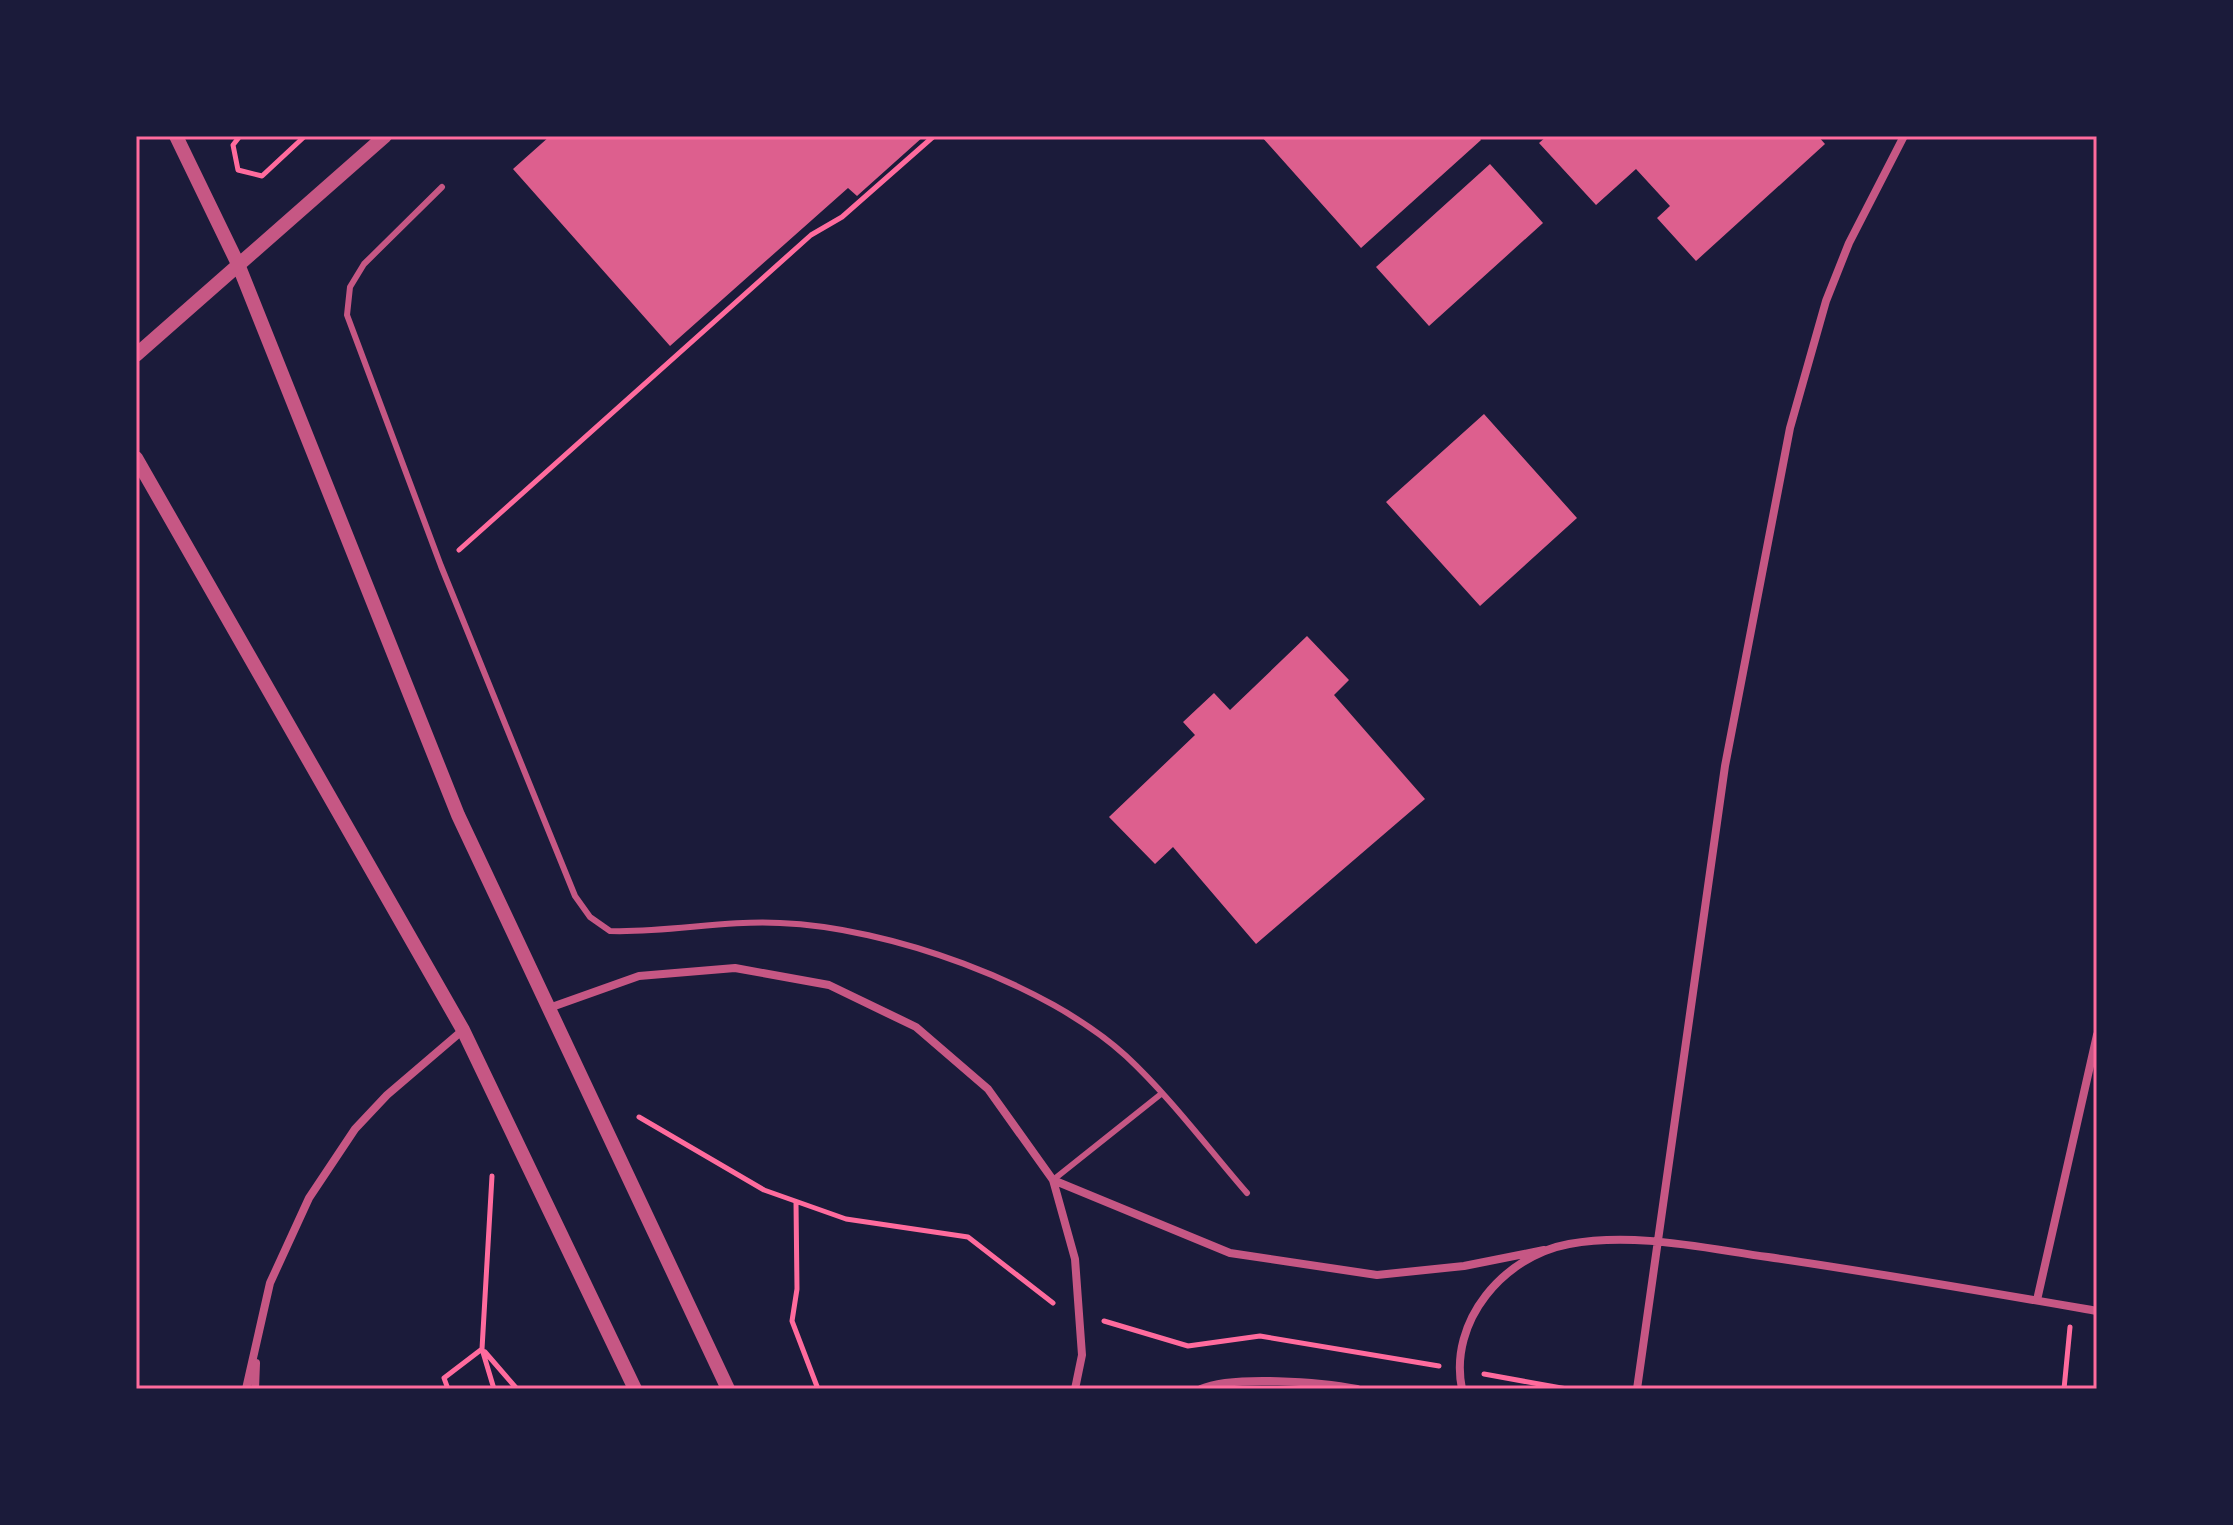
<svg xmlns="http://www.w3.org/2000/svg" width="2233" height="1525" font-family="'Roboto Condensed',sans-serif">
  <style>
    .building { fill: #dd5f8e }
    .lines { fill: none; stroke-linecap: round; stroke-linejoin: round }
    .path { stroke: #ff6b9d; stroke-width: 5 }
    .service { stroke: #c65784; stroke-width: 6 }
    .minor { stroke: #c65784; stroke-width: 8 }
    .tertiary { stroke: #c65784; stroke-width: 14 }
    .neatline { fill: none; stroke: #ff6b9d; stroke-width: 3 }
  </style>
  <rect width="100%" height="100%" fill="#1b1b3a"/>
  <!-- building -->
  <path class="building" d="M550,136H924L857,196L848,188L670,346L513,169Z
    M1261,136H1478L1481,140L1361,248Z
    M1547,136H1818L1825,144L1696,261L1657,218L1670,206L1636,169L1596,205L1539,143Z
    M1490,164L1543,223L1429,326L1376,267Z
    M1484,414L1577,518L1480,606L1386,502Z
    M1307,636L1349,680L1334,695L1425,799L1256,944L1173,847L1155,864L1109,817L1195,735L1183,722L1214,693L1230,710Z"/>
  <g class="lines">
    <!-- path -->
    <path class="path" d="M240,136L233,145L238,170L262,176L305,136
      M459,550L811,235L842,217L934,136
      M639,1117L764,1190L846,1219L968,1237L1053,1303
      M492,1176L482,1349L494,1389
      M796,1202L797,1289L792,1321L818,1389
      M1104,1321L1188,1346L1260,1336L1439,1366
      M485,1352L517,1389
      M1484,1374L1567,1389
      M448,1389L444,1378L482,1349
      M2064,1389L2070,1327"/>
    <!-- service -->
    <path class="service" d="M442,187L364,264L350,287L347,315L441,566L575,896L590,917L610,931C667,933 724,920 780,923C888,927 1046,983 1126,1056C1170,1097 1208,1148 1247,1193
      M1053,1180L1161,1094"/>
    <!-- minor -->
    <path class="minor" d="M549,1008L639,976L735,968L829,985L916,1027L988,1089L1053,1180L1075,1259L1082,1355L1075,1389
      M1053,1180L1230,1253L1377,1275L1464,1266L1544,1250
      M2037,1300L2097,1035
      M246,1389L270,1283L309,1198L355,1129L387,1095L463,1030
      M255,1389L256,1363
      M1201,1389C1232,1375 1323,1382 1357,1389
      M1462,1389C1448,1321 1504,1256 1569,1244C1635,1232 1703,1248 1768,1257C1878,1273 1987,1292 2097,1311
      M1637,1389L1725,766L1790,428L1826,301L1849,243L1904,136"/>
    <!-- tertiary -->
    <path class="tertiary" d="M176,136L238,264L458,815L728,1389
      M136,355L385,136
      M136,458L463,1030L635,1389"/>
  </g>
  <!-- border -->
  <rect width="2233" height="1525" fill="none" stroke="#1b1b3a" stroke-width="276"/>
  <rect x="138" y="138" width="1957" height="1249" class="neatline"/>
</svg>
